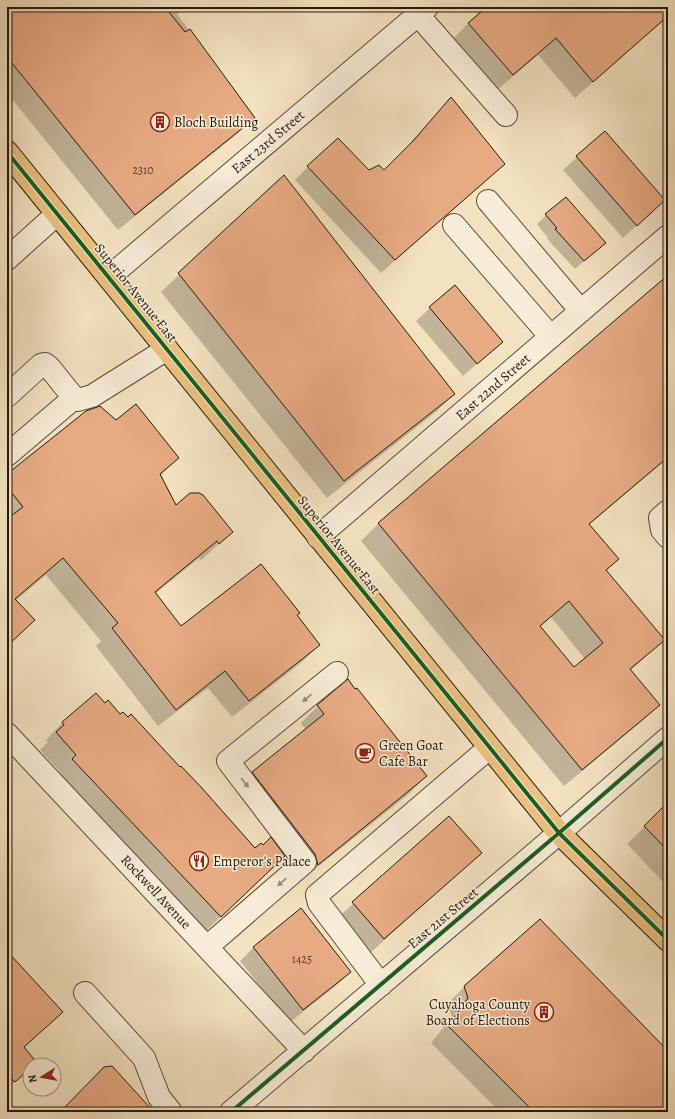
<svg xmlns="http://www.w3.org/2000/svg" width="675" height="1119" font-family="Alegreya,serif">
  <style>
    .shadow { fill: #0003; fill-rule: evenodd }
    .building { fill: #e7ab84; stroke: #24190e; fill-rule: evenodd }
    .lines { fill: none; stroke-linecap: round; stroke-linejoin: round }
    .minor-casing { stroke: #584b3a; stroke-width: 24 }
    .major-casing { stroke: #24190e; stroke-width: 24 }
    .minor { stroke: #f7ecd6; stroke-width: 22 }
    .major { stroke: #eac180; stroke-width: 22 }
    .cycleway-casing { stroke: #f7ecd6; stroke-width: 6 }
    .cycleway { stroke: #1b5e20; stroke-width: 4 }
    .oneway { fill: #988d7c }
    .labels { text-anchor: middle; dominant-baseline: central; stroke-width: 3; stroke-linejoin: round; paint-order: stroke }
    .number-label { font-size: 12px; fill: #553e2c }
    .poi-label { font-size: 14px; fill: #24190e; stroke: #f7ecd6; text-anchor: start }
    .street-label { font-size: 14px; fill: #24190e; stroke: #f7ecd6 }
  </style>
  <rect width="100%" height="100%" fill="#f3e2c0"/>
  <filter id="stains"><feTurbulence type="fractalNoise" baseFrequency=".005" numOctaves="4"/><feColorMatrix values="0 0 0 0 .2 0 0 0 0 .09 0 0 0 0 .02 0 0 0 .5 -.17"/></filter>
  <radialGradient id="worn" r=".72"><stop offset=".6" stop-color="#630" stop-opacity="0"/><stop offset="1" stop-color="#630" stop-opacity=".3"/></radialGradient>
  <!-- shadow -->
  <path class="shadow" d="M185,7L177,14L253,118L237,134L118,230L7,93V8Z
    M484,7H666L668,15L575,98L538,55L495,92L451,41Z
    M451,98L504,164L381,273L295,180L308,167L384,172Z
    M605,132L664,200L623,238L563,170Z
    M283,176L454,394L437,411L327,498L161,292Z
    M546,215L605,243L575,269L547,239L548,238L537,224Z
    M668,276V458L589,525L618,559L606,571L663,640L630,671L659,705L641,722L564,786L361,541L378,524ZM551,617L585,659L574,668L540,627Z
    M430,308L501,342L463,376L416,321Z
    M116,421L178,458L160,476L176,506L232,532L201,560L199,558L155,594L181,628L296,616L319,645L302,662L232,717L208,688L158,726L96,646L101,641L46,575L15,601L7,645V476Z
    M96,694L105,704L120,715L255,849L263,846L271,837L236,790L253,773L306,730L301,723L318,706L426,776L409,794L300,881L298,872L285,855L204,933L56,776L60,772L40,750L48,742L46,740L62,723Z
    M668,804V887L627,844Z
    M449,818L480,853L367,956L335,920Z
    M254,947L350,972L337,985L289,1023L240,961Z
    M7,951L62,1012L23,1048L33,1065H30V1068L7,1089Z
    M464,987L668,1052V1112H500L431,1043L452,1017L447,1004Z
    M287,1109L290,1112H283Z"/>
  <!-- building -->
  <path class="building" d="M7,7H165L185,32L190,29L255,118L135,215L7,57Z
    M487,7H668V16L593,82L556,38L513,75L468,23Z
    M451,97L505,164L395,260L307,166L338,138L369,170L379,165L384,170L413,141Z
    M605,131L665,200L637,226L576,156Z
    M284,175L455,394L344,481L178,273Z
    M566,197L606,243L584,261L555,229L557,228L545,214Z
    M668,275V457L589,524L619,559L606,570L665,640L630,669L660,705L582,770L378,523ZM569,601L603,643L574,667L540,626Z
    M455,285L503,342L477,364L429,307Z
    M136,404L179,458L160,474L176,505L190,493H199L203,495L233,532L219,544L217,541L155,592L181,626L261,564L300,613L297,615L320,645L249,701L225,671L176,710L112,628L118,623L63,558L15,599L35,620L7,646V519L23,507L7,487V474L86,411L100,406L116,420Z
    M348,679L355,689L357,688L427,776L318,865L315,854L252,772L324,714L317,705Z
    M96,693L105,703L108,700L120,714L123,712L128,717L131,714L180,767L181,766L201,787L255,848L261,843L263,845L271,837L285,856L221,917L72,759L76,755L56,732L64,725L62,722Z
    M668,802V851L644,826Z
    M449,816L482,853L384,939L352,902Z
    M301,908L351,972L303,1010L253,947Z
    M540,919L668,1051V1112H534L448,1026L468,998L464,986Z
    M7,951L63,1012L24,1047L37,1063L34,1065H30V1069L15,1082L7,1074Z
    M112,1066L154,1112H60L104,1067Z"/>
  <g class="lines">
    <defs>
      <path id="minor" d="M418,15L506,115
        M488,201L581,311
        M454,225L551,337
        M7,259L57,214
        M109,277L427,7
        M7,396L41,365L45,364L49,367L74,398L78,400L92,396L167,349
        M7,455L74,398
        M668,511L660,518L662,530L668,537
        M318,537L668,236
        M7,734L304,1051
        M207,947L305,862L228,761L337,673
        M381,985L319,903L317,895L489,748
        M85,993L144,1058L159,1097L171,1112
        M231,1112L559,833L668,738"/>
      <path id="major" d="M7,152L559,833L668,940"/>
    </defs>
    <!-- minor casing -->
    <use href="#minor" class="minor-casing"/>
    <!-- major casing -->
    <use href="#major" class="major-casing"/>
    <!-- minor -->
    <use href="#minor" class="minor"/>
    <!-- major -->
    <use href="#major" class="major"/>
    <defs>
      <path id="cycleway" d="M7,152L559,833L668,940
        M231,1112L559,833L668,738"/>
    </defs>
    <!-- cycleway casing -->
    <use href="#cycleway" class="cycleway-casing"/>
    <!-- cycleway -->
    <use href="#cycleway" class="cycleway"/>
  </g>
  <!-- one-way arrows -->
  <defs><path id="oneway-solid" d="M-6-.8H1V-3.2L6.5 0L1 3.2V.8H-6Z"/></defs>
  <g class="oneway">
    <use href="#oneway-solid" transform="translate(307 698) rotate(140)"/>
    <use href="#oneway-solid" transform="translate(245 783) rotate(52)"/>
    <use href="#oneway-solid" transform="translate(282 882) rotate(139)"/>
  </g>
  <!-- icons -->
  <defs>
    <symbol id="building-ring" viewBox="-11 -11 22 22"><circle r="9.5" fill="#f7ecd6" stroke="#8f2418" stroke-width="1.5"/><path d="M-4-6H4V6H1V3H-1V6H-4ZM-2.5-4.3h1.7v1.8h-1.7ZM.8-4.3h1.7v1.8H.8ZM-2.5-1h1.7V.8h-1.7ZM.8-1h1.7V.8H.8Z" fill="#8f2418"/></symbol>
    <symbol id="cafe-ring" viewBox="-11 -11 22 22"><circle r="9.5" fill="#f7ecd6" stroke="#8f2418" stroke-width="1.5"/><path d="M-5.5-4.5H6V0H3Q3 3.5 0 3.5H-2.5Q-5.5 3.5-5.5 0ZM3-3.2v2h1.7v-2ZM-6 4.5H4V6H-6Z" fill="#8f2418"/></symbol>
    <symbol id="restaurant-ring" viewBox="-11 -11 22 22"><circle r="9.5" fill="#f7ecd6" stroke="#8f2418" stroke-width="1.5"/><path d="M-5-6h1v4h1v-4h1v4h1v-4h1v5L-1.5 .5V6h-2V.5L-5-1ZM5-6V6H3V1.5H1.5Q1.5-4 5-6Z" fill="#8f2418"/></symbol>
  </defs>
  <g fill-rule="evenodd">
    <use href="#building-ring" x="149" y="111" width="22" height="22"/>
    <use href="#cafe-ring" x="354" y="742" width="22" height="22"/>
    <use href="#restaurant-ring" x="188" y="850" width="22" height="22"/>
    <use href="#building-ring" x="533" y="1001" width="22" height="22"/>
  </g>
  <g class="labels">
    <!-- number labels -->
    <g class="number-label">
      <text x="143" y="170">2310</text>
      <text x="302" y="959">1425</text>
    </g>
    <!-- poi labels -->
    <g class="poi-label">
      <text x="174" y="122">Bloch Building</text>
      <text x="379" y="745">Green Goat<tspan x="379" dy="16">Cafe Bar</tspan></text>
      <text x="213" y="861">Emperor's Palace</text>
      <text x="530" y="1004" text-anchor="end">Cuyahoga County<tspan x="530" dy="16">Board of Elections</tspan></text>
    </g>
    <!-- street labels -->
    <g class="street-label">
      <text transform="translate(268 142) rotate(-40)">East 23rd Street</text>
      <text transform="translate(136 293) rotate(51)">Superior Avenue East</text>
      <text transform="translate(493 387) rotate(-41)">East 22nd Street</text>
      <text transform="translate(339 545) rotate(51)">Superior Avenue East</text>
      <text transform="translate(156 892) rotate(47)">Rockwell Avenue</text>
      <text transform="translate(443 918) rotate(-40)">East 21st Street</text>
    </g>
  </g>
  <!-- margin -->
  <rect width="675" height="1119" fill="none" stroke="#f3e2c0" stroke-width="24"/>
  <rect x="8" y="8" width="659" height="1103" fill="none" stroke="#24190e" stroke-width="2"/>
  <rect x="12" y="12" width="651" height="1095" fill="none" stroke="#24190e"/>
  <!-- north arrow -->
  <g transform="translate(42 1077) rotate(259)"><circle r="19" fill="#f7ecd6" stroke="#a39886"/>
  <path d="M0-3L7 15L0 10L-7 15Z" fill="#8f2418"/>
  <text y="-6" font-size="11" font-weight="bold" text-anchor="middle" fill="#24190e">N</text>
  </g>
  <rect width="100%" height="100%" filter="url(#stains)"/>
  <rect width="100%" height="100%" fill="url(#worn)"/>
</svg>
